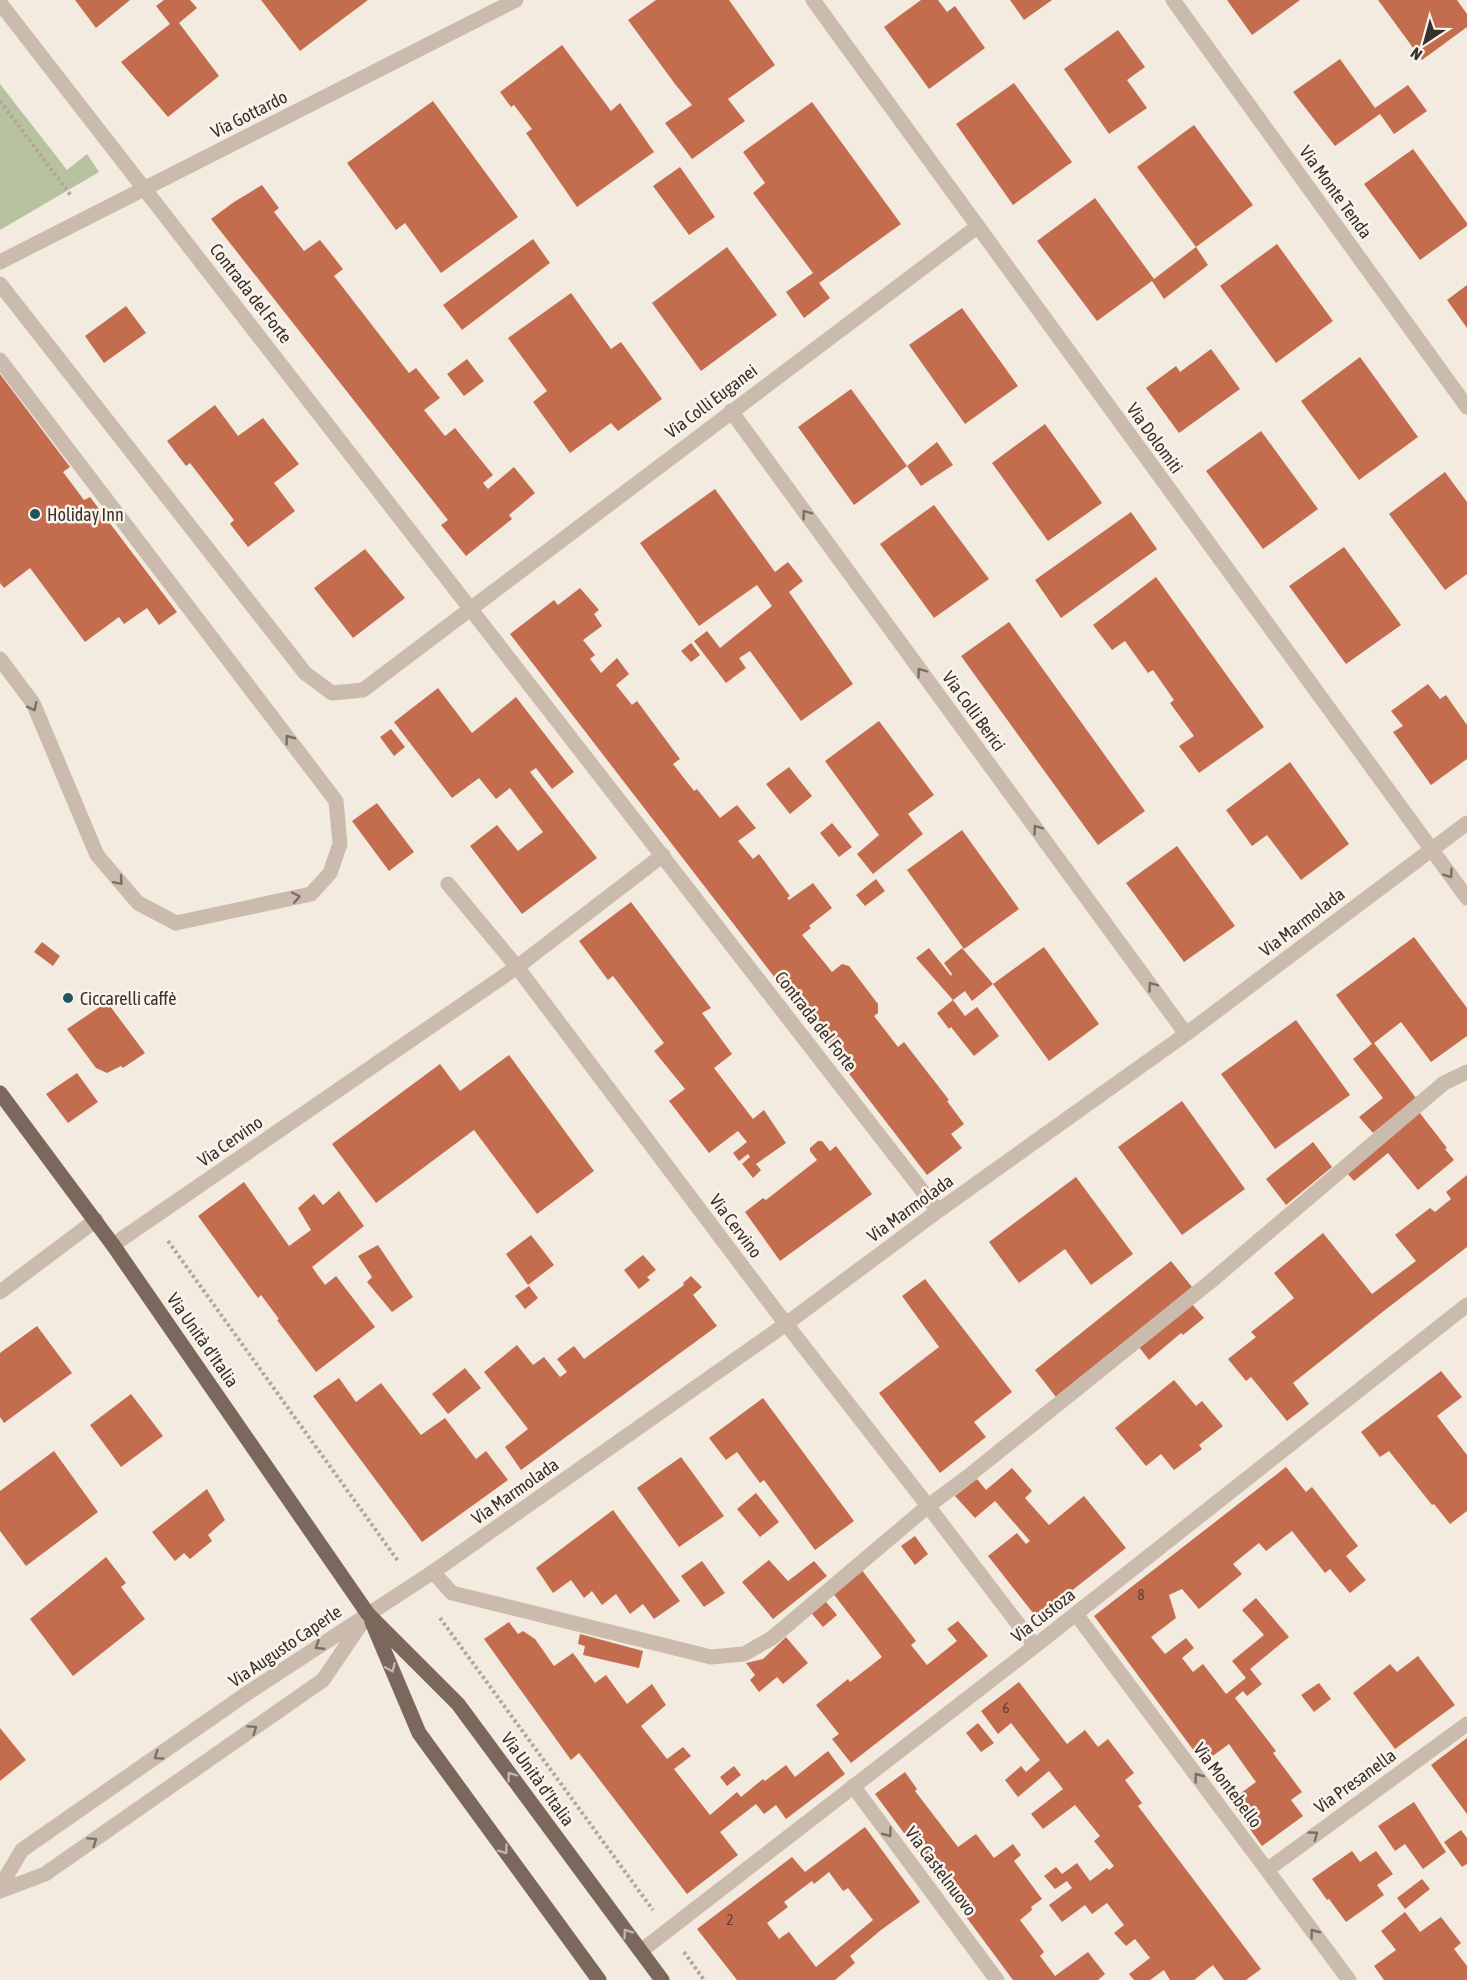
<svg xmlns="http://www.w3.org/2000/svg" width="1467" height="1980" font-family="'Asap Condensed',sans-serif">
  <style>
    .green { fill: #b6c2a0 }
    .building { fill: #c46c4e; fill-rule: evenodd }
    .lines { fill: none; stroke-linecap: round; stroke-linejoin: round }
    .path { stroke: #b7a596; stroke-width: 4; stroke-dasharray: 3 3; stroke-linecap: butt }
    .lane { stroke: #cbbbac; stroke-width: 15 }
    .street { stroke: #cbbbac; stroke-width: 15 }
    .primary { stroke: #7b675c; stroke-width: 15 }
    .oneway { stroke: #7b6f65 }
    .oneway2 { stroke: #c1b5ac }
    .poi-dot { fill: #20565b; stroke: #faf4ed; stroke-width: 2 }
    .labels { text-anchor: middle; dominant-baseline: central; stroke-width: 5; stroke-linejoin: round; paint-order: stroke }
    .number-label { font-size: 15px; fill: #5c3f34 }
    .street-label { font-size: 18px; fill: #3a302b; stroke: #faf4ed }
    .poi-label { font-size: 18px; fill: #3a302b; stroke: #faf4ed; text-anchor: start }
  </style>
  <rect width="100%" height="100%" fill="#f3ebe0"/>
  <path class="green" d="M0,84L67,170L87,154L99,172L0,230Z"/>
  <path class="building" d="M75,0H130L96,28Z
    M164,0H190L197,8L179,23L219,76L168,117L121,62L170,24L156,6Z
    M261,0H368L300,51Z
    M656,0H729L775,65L728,99L745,121L692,159L665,123L692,105L675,84L628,20Z
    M921,0H938L947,12L955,6L985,48L929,89L884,27Z
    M1010,0H1052L1024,20Z
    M1227,0H1300L1252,35Z
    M1378,0H1457L1467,14V27L1422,60Z
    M1118,30L1145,67L1127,80L1147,108L1109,134L1064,69Z
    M562,45L611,111L620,103L654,152L577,207L526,133L532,129L514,105L511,107L500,92Z
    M1340,59L1375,108L1408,85L1427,111L1394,134L1380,114L1335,146L1293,92Z
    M1014,83L1072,162L1013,205L956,124Z
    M433,101L518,217L441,273L405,223L396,230L347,163Z
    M812,102L901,224L819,283L830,298L804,318L786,292L813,273L753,193L765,183L743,152Z
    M1194,125L1253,205L1196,247L1137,167Z
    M1413,149L1467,223V226L1420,260L1364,184Z
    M680,167L715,217L689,235L653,186Z
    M262,185L279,208L274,212L304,251L320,240L343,269L334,276L409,373L416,368L440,398L424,410L445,436L455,428L493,475L483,483L488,489L514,467L535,493L509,515L512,519L466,556L441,525L448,520L211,219L234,202Z
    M1095,198L1154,279L1196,247L1208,265L1164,299L1152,281L1097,321L1037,241Z
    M533,239L550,263L462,330L443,305Z
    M1277,244L1333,321L1276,363L1220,286Z
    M727,247L777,315L701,371L652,303Z
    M1467,285V328L1447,300Z
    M571,293L611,349L621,342L662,399L618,431L611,423L570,453L533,402L547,391L508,338Z
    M126,306L146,333L104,363L85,336Z
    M962,308L1018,386L965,424L909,345Z
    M1211,349L1240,389L1179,433L1146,388L1176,366L1180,372Z
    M1360,357L1418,437L1359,480L1301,401Z
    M467,359L484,381L464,396L447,374Z
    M0,374L70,467L63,472L84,500L90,497L177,612L159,625L147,608L124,624L119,617L85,642L30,568L4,588L0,583Z
    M851,389L907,466L937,442L953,465L921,486L907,466L854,505L798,427Z
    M215,405L238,436L263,418L299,464L274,483L295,511L248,547L230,524L234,520L190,463L186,466L167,441Z
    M1045,424L1102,503L1048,541L992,463Z
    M1261,431L1318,509L1263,549L1206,471Z
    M1445,472L1467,502V574L1445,590L1389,514Z
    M715,489L775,572L788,562L803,581L789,592L853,684L801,721L750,651L739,658L746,668L726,683L694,641L707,631L720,648L772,606L757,585L699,626L640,543Z
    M934,505L989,579L934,618L880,544Z
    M1131,512L1157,549L1061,618L1035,580Z
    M1344,547L1401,625L1346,664L1289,586Z
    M365,549L405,598L353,638L314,588Z
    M1156,577L1264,727L1199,773L1179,746L1194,736L1170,703L1174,700L1153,670L1148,673L1125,641L1112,650L1093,625Z
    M580,588L599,610L594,614L602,626L583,640L595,655L590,659L601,673L617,658L629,674L616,685L632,705L637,701L680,759L673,764L694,791L697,789L720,818L737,805L756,828L738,841L753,859L759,854L790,896L787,898L789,900L813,883L832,908L809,926L811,928L802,935L832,972L842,964L849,966L878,1004V1013L874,1016L898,1047L904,1042L949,1100L947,1101L964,1124L951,1134L962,1148L927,1175L510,634L554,600L558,605Z
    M1009,622L1145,811L1098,845L961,656Z
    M691,643L700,655L691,662L681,651Z
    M1428,684L1440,699L1446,695L1467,725V759L1431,785L1393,732L1403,726L1391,711Z
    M438,688L472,733L516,697L574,772L552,789L536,768L530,772L597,858L522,914L470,846L497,825L518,851L543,832L510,788L496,799L479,778L452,798L394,722Z
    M879,721L934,795L908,814L923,834L873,874L857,854L879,835L825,761Z
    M391,729L405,747L394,756L380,737Z
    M1290,762L1349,844L1301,880L1267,835L1252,846L1226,810Z
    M789,767L812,796L790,814L766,784Z
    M377,803L414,852L389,871L352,821Z
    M832,823L852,847L839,857L820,833Z
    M962,830L1019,909L964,949L907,870Z
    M1177,846L1235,926L1184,962L1126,883Z
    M876,879L885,891L865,906L856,895Z
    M631,902L711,1008L702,1013L732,1054L714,1068L753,1119L764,1110L786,1143L756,1164L761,1170L753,1178L742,1164L750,1157L748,1154L739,1161L733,1153L747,1142L738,1131L709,1153L669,1101L685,1089L654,1051L664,1043L613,976L608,980L579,941Z
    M1414,937L1467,1008V1036L1431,1062L1401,1022L1374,1043L1416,1098L1373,1133L1359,1117L1383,1098L1353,1059L1372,1044L1336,995Z
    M42,942L60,956L53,966L34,952Z
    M1044,947L1099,1024L1049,1061L993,984Z
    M929,948L951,976L952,974L944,963L962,948L993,984L972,1001L965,991L953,1000L916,958Z
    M953,1000L965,1016L977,1007L999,1036L974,1056L951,1027L949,1029L937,1013Z
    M107,1002L145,1053L123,1068L121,1066L107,1073L96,1068L67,1029Z
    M1296,1020L1350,1095L1275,1149L1221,1074Z
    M509,1055L594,1171L537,1214L474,1130L376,1203L332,1144L440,1064L460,1091Z
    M77,1073L98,1102L68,1123L46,1094Z
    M1182,1101L1245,1189L1182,1235L1118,1147Z
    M1419,1112L1447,1148L1445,1149L1454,1160L1418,1190L1388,1153L1354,1181L1346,1172Z
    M818,1141H822L830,1151L836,1146L872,1194L780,1261L745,1212L763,1198L766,1200L817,1160L810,1151V1148Z
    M1313,1142L1332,1167L1286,1205L1266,1179Z
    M1467,1175V1247L1385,1310L1293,1383L1309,1404L1287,1421L1251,1377L1246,1381L1228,1359L1256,1337L1251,1332L1294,1298L1274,1273L1323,1233L1372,1294L1416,1261L1395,1235L1430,1208L1435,1212L1451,1199L1446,1192Z
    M1076,1177L1133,1254L1091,1285L1065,1249L1019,1283L989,1242Z
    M244,1182L289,1246L311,1230L298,1208L314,1194L323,1205L339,1191L364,1226L312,1267L325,1285L336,1276L375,1327L316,1372L277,1320L279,1319L261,1295L258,1298L198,1216Z
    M531,1235L554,1265L528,1285L506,1254Z
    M378,1245L413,1297L392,1312L367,1282L372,1277L358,1256Z
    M643,1255L656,1270L647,1277L650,1280L639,1289L624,1270Z
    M1171,1261L1192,1287L1056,1397L1035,1370Z
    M691,1276L702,1287L693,1295L717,1326L521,1470L505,1447L528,1429L484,1372L517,1345L533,1365L544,1357L560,1377L567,1372L557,1359L574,1346L584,1359L684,1285L683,1283Z
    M925,1279L1012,1392L974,1422L986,1437L940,1473L879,1393L939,1347L902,1296Z
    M529,1286L538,1298L525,1309L515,1296Z
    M1192,1304L1204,1318L1183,1335L1181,1333L1149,1360L1139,1347Z
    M37,1326L72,1373L4,1423L0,1417V1353Z
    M465,1368L481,1388L448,1414L432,1394Z
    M1441,1371L1462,1397L1437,1416L1467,1455V1511L1450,1524L1434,1504L1432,1505L1389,1451L1380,1457L1361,1432Z
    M339,1378L356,1402L381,1383L421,1435L445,1418L476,1459L486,1451L508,1480L422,1542L313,1396Z
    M1174,1380L1196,1406L1202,1401L1223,1426L1199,1445L1202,1449L1174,1470L1161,1454L1146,1466L1115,1428Z
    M131,1394L163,1436L121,1467L90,1425Z
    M763,1398L854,1521L815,1550L764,1480L760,1483L737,1452L726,1460L709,1438Z
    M54,1451L98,1512L26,1566L0,1531V1491Z
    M681,1457L724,1516L679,1547L637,1488Z
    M1286,1467L1306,1492L1312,1487L1358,1546L1346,1556L1366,1580L1350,1593L1330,1569L1325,1573L1292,1531L1266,1551L1259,1543L1233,1564L1242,1574L1199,1609L1182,1589L1169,1595L1176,1618L1151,1637L1165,1654L1186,1638L1194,1648L1182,1658L1193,1672L1203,1664L1226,1694L1246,1678L1232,1661L1264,1635L1242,1610L1256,1598L1289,1637L1250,1669L1262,1684L1247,1696L1243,1691L1235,1698L1276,1751L1273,1753L1302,1792L1291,1800L1303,1816L1262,1846L1230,1801L1256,1782L1248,1771L1229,1744L1203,1763L1094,1616Z
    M1012,1468L1032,1491L1025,1498L1049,1525L1084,1496L1126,1548L1037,1618L988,1556L1017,1533L1026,1544L1030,1541L995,1501L975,1518L955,1496L977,1479L986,1490Z
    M207,1489L225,1520L208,1535L212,1541L190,1559L184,1553L175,1561L152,1532Z
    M756,1493L779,1522L760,1537L737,1509Z
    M613,1510L680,1601L654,1619L643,1604L630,1614L616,1594L602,1605L592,1591L584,1598L571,1580L553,1593L536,1568Z
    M915,1536L928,1554L915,1565L901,1546Z
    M106,1557L126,1583L121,1587L145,1619L73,1676L30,1619Z
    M769,1560L788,1581L814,1561L827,1576L773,1619L742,1582Z
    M702,1561L725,1593L704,1607L681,1576Z
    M861,1569L916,1641L911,1645L927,1665L957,1641L947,1629L958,1621L988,1656L851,1763L832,1739L839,1734L816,1705L848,1679L850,1682L882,1657L832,1592Z
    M822,1597L837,1615L823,1627L808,1609Z
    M509,1622L518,1634L523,1631L535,1639L554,1666L573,1653L595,1683L606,1675L627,1704L652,1684L666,1705L641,1726L667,1759L683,1747L691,1756L674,1769L710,1815L737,1792L741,1797L763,1779L765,1781L786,1765L795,1777L828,1751L845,1774L786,1819L776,1805L764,1814L756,1804L720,1832L738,1855L687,1894L579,1753L571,1760L484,1639Z
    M580,1634L643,1651L639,1668L583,1655L585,1646L578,1644Z
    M786,1637L808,1663L783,1684L777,1677L759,1692L750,1680L755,1675L746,1663L763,1659Z
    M1418,1656L1455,1705L1395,1749L1353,1693L1390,1664L1397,1672Z
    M1019,1682L1067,1744L1085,1730L1098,1747L1108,1739L1134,1773L1125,1780L1142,1803L1138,1806L1261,1969L1246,1980H1224L1213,1965L1194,1980H1170L1164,1970L1150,1980H1134L1129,1974L1150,1958L1135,1939L1126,1946L1114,1933L1124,1925L1107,1903L1092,1914L1085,1905L1062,1922L1049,1905L1072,1888L1067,1881L1055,1889L1044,1876L1056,1867L1062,1874L1077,1863L1090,1881L1107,1868L1109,1870L1114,1866L1094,1841L1100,1836L1075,1805L1043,1829L1031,1814L1063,1789L1049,1771L1018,1797L1005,1780L1021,1766L1026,1772L1040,1760L1011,1723L998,1734L981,1711Z
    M1319,1683L1331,1699L1314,1712L1301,1695Z
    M978,1723L994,1743L981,1752L966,1733Z
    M0,1728L26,1760L0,1781Z
    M1467,1738V1814L1431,1765Z
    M734,1766L741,1775L727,1786L720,1777Z
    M905,1772L917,1789L915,1791L958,1847L976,1834L994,1858L1013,1844L1021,1855L1014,1861L1042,1899L1031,1907L1032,1910L1020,1920L1044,1952L1040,1956L1055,1976L1088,1952L1105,1974L1098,1980H1013L875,1794Z
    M1414,1802L1446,1852L1423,1869L1405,1844L1395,1851L1378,1826Z
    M865,1827L920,1902L881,1930L850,1956L855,1963L835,1980H737L697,1929L792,1857L805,1872ZM829,1872L843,1891L848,1888L873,1920L816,1967L789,1932L779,1939L767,1923L788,1907L784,1902L812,1881L814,1884Z
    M1461,1830L1467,1838V1864L1462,1867L1444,1842Z
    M1352,1851L1360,1862L1376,1851L1393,1874L1377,1885L1384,1895L1346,1922L1329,1899L1327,1900L1312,1879Z
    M1422,1879L1430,1889L1405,1909L1397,1898Z
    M1405,1912L1420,1932L1441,1917L1461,1943L1454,1949L1467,1966V1980H1384L1374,1966L1396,1950L1381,1931Z"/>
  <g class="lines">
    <path class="path" d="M0,101L72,197
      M168,1241L398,1561
      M440,1618L653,1910
      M684,1952L704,1980"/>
    <path class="lane" d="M0,360L336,801L340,844L330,873L311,894L176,923L138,903L97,855L33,703L0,659
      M928,1506L1035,1646
      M433,1572L452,1593L711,1657L744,1654L772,1638L928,1506L966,1478L1210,1282L1444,1083L1467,1072"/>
    <path class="street" d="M813,0L1467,898
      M1173,0L1467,407
      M0,3L938,1211
      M0,262L516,0
      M0,284L305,673L332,693L363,690L977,227
      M731,411L1186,1034
      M448,884L517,967L776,1311L928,1506
      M113,1245L517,967L663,855
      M0,1292L96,1220
      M1076,1614L1349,1980
      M853,1786L997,1980
      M1267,1870L1467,1724
      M0,1887L22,1850L249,1692L433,1572L786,1324L938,1211L1186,1034L1467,823
      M0,1891L45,1874L323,1680L363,1621
      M641,1951L1035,1646L1467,1305"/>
    <path class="primary" d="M0,1093L113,1245L368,1614L458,1704L662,1980
      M372,1622L419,1733L599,1980"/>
  </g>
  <defs><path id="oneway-chevron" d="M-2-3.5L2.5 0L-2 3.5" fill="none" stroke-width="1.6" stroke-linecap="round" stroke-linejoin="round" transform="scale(1.5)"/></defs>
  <g class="oneway">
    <use href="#oneway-chevron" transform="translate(806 514) rotate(-126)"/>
    <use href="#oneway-chevron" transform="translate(921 672) rotate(-126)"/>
    <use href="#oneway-chevron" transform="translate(33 707) rotate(63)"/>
    <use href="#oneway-chevron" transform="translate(289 739) rotate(-127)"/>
    <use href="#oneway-chevron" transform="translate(1037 829) rotate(-126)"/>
    <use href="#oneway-chevron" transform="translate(1449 874) rotate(54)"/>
    <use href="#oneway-chevron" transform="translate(119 881) rotate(49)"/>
    <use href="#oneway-chevron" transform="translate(296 897) rotate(-12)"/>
    <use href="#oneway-chevron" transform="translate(1152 986) rotate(-126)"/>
    <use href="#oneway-chevron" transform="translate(319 1646) rotate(147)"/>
    <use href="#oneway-chevron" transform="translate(253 1729) rotate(-35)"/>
    <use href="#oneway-chevron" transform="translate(158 1756) rotate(145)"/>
    <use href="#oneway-chevron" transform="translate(1198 1777) rotate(-127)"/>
    <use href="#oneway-chevron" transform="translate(888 1833) rotate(53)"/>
    <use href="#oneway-chevron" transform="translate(1314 1835) rotate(-36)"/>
    <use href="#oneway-chevron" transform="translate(93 1841) rotate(-35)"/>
    <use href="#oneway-chevron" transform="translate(1314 1933) rotate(-127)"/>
  </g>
  <g class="oneway2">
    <use href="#oneway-chevron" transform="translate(391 1668) rotate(67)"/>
    <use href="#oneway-chevron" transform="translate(511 1776) rotate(-126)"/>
    <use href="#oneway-chevron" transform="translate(504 1850) rotate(54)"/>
    <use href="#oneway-chevron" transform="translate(627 1933) rotate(-126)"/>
  </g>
  <g class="poi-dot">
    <circle cx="35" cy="514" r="6"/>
    <circle cx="68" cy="998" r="6"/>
  </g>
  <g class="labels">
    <g class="number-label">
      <text x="1141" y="1594">8</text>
      <text x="1006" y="1707">6</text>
      <text x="730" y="1919">2</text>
    </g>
    <g class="street-label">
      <text transform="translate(249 114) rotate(-27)">Via Gottardo</text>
      <text transform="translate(1336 192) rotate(54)">Via Monte Tenda</text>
      <text transform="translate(251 293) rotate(52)">Contrada del Forte</text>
      <text transform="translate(711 401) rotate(-37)">Via Colli Euganei</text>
      <text transform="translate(1155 438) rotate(54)">Via Dolomiti</text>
      <text transform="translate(974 711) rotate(54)">Via Colli Berici</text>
      <text transform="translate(1302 922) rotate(-37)">Via Marmolada</text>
      <text transform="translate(816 1021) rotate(52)">Contrada del Forte</text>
      <text transform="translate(230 1141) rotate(-35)">Via Cervino</text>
      <text transform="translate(910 1208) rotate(-36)">Via Marmolada</text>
      <text transform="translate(736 1226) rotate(53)">Via Cervino</text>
      <text transform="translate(203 1340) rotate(55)">Via Unità d'Italia</text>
      <text transform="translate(515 1491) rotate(-35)">Via Marmolada</text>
      <text transform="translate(1043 1615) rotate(-38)">Via Custoza</text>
      <text transform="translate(285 1646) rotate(-34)">Via Augusto Caperle</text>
      <text transform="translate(538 1779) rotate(54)">Via Unità d'Italia</text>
      <text transform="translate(1355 1781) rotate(-36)">Via Presanella</text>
      <text transform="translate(1228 1785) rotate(53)">Via Montebello</text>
      <text transform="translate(941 1871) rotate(53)">Via Castelnuovo</text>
    </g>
    <g class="poi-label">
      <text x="47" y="514">Holiday Inn</text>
      <text x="80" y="998">Ciccarelli caffè</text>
    </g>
  </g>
  <g transform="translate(1425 42) rotate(216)" stroke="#faf4ed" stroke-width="4.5" paint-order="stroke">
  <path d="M0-4.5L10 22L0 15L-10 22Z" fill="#3a302b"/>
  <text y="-9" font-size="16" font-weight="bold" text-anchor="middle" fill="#3a302b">N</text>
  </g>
</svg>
